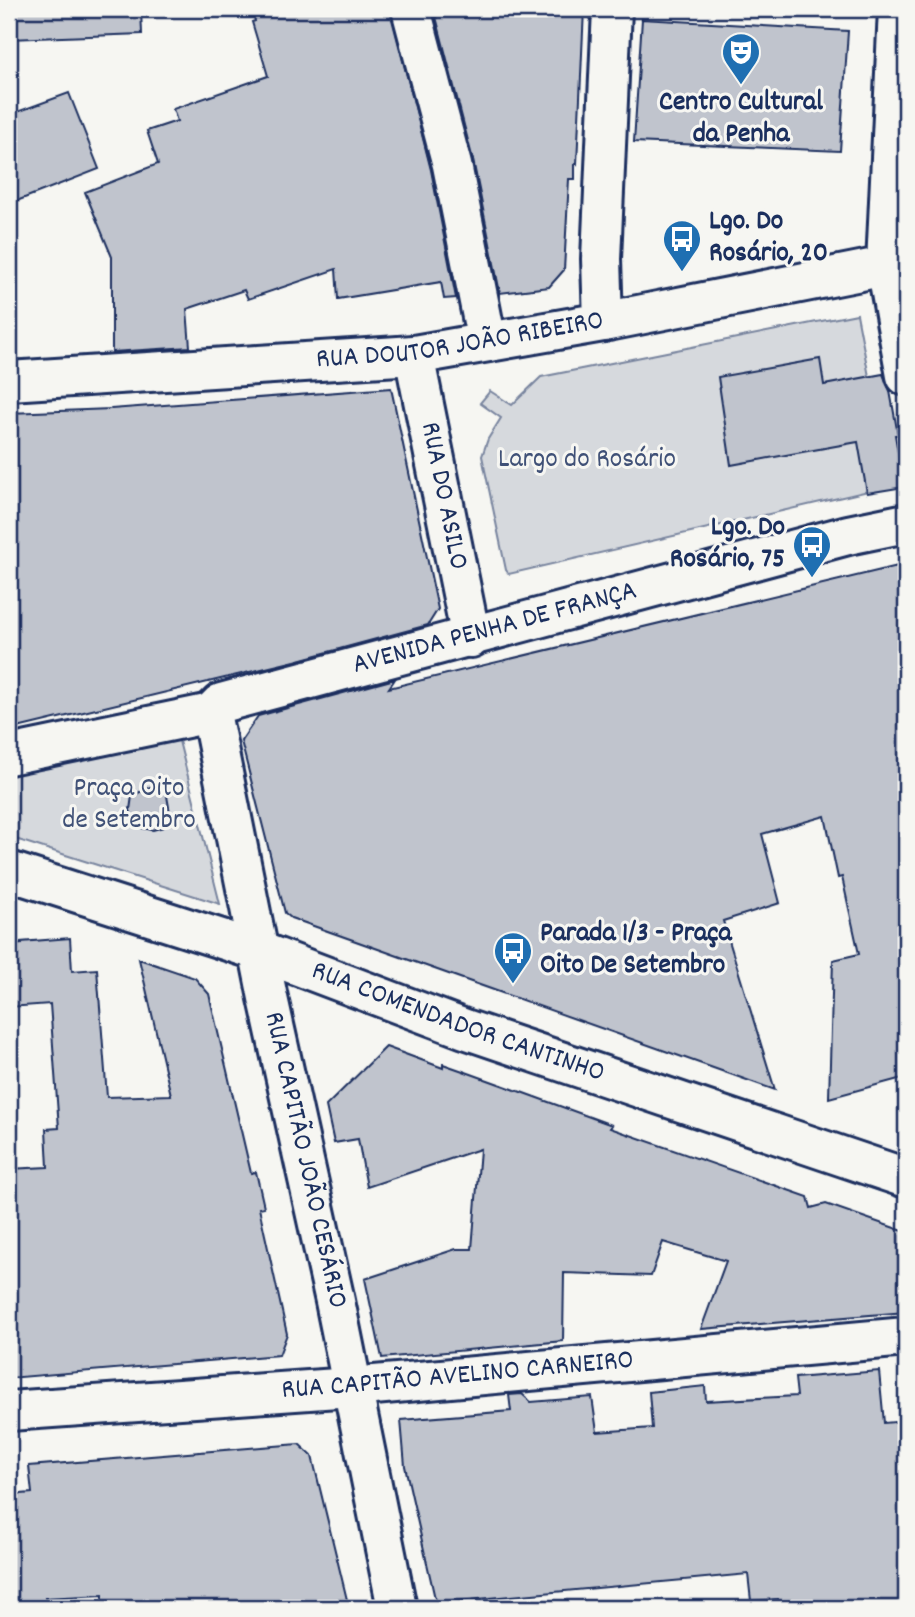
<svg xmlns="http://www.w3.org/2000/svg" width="915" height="1617" font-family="Dekko,sans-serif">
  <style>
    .green { fill: #d6d9dd; stroke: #78849e; stroke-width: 2 }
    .building { fill: #c0c4cd; stroke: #1b2f5e; stroke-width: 2 }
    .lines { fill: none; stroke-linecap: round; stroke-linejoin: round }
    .street-casing { stroke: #1b2f5e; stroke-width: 44 }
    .secondary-casing { stroke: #1b2f5e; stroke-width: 44 }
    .street { stroke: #f6f6f2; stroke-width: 38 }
    .secondary { stroke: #f6f6f2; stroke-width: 38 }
    .labels { text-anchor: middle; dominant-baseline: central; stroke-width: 6; stroke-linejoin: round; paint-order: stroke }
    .poi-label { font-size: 28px; font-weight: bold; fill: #1b2f5e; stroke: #f6f6f2; text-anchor: start }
    .street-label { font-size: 28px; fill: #1b2f5e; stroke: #f6f6f2 }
    .park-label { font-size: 28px; fill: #405177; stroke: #f6f6f2 }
  </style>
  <rect width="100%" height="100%" fill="#f6f6f2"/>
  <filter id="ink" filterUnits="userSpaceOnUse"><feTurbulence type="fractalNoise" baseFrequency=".0143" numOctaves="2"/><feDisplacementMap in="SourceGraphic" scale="14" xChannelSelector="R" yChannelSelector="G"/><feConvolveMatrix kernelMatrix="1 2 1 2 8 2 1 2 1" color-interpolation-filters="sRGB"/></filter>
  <g filter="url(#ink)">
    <path class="green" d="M857,314L890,486L509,574L506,570L482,456L488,439L501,418L480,403L490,391L512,405L541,377Z
      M176,729L220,904L9,837V766Z"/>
    <path class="building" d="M9,9H141L142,34L9,39Z
      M252,9H390L431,170L456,298L444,299L441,282L338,299L336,269L248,299L244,290L187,309L190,347L112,352V257L85,192L158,164L147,131L177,121L173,109L268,76L252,22L255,21Z
      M434,9H584L577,164L575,163V179H569L564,270L549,287L500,293L473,160Z
      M642,19L848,31L840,151L634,142Z
      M69,93L99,169L9,204V115Z
      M820,359L824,385L883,374L890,391L898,435H895L904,487L867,493L858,442L731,465L718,377Z
      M391,388L438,609L428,625L295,661L9,730V413L111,409Z
      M906,564V1077L829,1098L833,960L859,954L842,877L838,878L825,816L762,834L780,903L723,921L775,1090L291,918L285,913L241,741L258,716L395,679L389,688Z
      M160,782L162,786L165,785L171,818L163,827L153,830L142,828L134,821L130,810L132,796Z
      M70,938L72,971L97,969L107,1097L171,1095L139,959L195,978L209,994L251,1173L256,1172L264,1207L259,1208L287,1334L279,1355L9,1378V1169L48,1167L46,1129L59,1128L50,1004L9,1007V945L22,944L21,942Z
      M386,1047L443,1068V1064L463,1071L612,1125L610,1128L808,1197L811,1208L826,1204L906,1232V1312L701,1329L726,1261L663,1242L651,1276L564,1273L563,1341L382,1358L365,1279L456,1249H472L480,1149L367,1187L358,1139L334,1143L326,1106Z
      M879,1371L884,1423L906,1421V1590H900L901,1608H779L778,1599L751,1601L748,1574L436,1603L405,1466L401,1420L511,1411L509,1395L522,1394L531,1402L592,1397L597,1432L652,1428L649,1392L705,1386L706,1401L797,1396L795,1378Z
      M299,1444L312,1456L349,1608H103V1595L45,1598L46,1608H9V1495L32,1493L29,1466Z"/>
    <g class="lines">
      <defs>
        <g id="street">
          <path d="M411,9L452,165L487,342"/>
          <path d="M898,9L886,265L906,376"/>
          <path d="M603,322L601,259L612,9"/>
          <path id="s1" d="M414,355L471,638"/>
          <path id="s2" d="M211,713L268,998L335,1301L397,1608"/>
          <path id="s3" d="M211,713L221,703L848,535L906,523"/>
          <path d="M9,755L211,713"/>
          <path id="s4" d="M9,1411L352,1387L906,1337"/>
        </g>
        <g id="secondary">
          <path id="s5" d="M9,381L414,355L603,322L906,262"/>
          <path id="s6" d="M9,871L259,951L465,1029L906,1178"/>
        </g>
      </defs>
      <use href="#street" class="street-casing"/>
      <use href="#secondary" class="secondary-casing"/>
      <use href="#street" class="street"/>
      <use href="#secondary" class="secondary"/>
    </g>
  </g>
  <defs>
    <symbol id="theatre-pin" viewBox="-11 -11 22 30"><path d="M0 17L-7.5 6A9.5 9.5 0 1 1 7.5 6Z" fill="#1f6fb2" stroke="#f6f6f2"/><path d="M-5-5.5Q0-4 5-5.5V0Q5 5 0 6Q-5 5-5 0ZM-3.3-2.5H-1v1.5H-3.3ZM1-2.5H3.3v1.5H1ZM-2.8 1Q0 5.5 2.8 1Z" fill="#fff"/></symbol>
    <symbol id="bus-pin" viewBox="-11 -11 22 30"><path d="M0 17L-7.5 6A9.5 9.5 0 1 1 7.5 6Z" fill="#1f6fb2" stroke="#f6f6f2"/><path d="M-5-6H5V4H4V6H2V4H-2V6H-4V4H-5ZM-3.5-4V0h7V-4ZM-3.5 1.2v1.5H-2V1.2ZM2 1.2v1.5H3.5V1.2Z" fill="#fff"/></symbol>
  </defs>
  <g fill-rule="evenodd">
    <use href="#theatre-pin" x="719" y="30" width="44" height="60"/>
    <use href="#bus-pin" x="660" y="217" width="44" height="60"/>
    <use href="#bus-pin" x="790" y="523" width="44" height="60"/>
    <use href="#bus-pin" x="491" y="929" width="44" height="60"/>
  </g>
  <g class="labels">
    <g class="poi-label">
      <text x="741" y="104" text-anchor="middle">Centro Cultural<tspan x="741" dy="32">da Penha</tspan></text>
      <text x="709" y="223">Lgo. Do<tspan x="709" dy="32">Rosário, 20</tspan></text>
      <text x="785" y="529" text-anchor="end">Lgo. Do<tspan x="785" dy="32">Rosário, 75</tspan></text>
      <text x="540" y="935">Parada 1/3 - Praça<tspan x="540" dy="32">Oito De Setembro</tspan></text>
    </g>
    <g class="street-label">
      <text stroke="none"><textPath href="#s5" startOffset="453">RUA DOUTOR JOÃO RIBEIRO</textPath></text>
      <text stroke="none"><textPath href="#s1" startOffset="144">RUA DO ASILO</textPath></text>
      <text stroke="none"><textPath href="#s3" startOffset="298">AVENIDA PENHA DE FRANÇA</textPath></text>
      <text stroke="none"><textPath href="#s6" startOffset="474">RUA COMENDADOR CANTINHO</textPath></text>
      <text stroke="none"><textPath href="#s2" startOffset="457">RUA CAPITÃO JOÃO CESÁRIO</textPath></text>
      <text stroke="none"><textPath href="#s4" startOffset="450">RUA CAPITÃO AVELINO CARNEIRO</textPath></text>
    </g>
    <g class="park-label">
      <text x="587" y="461">Largo do Rosário</text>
      <text x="129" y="790">Praça Oito<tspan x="129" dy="32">de Setembro</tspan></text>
    </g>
  </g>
  <rect width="915" height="1617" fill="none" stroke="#f6f6f2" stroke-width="35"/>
  <rect x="18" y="18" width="880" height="1582" fill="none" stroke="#1b2f5e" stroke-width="2.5" filter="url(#ink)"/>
</svg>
